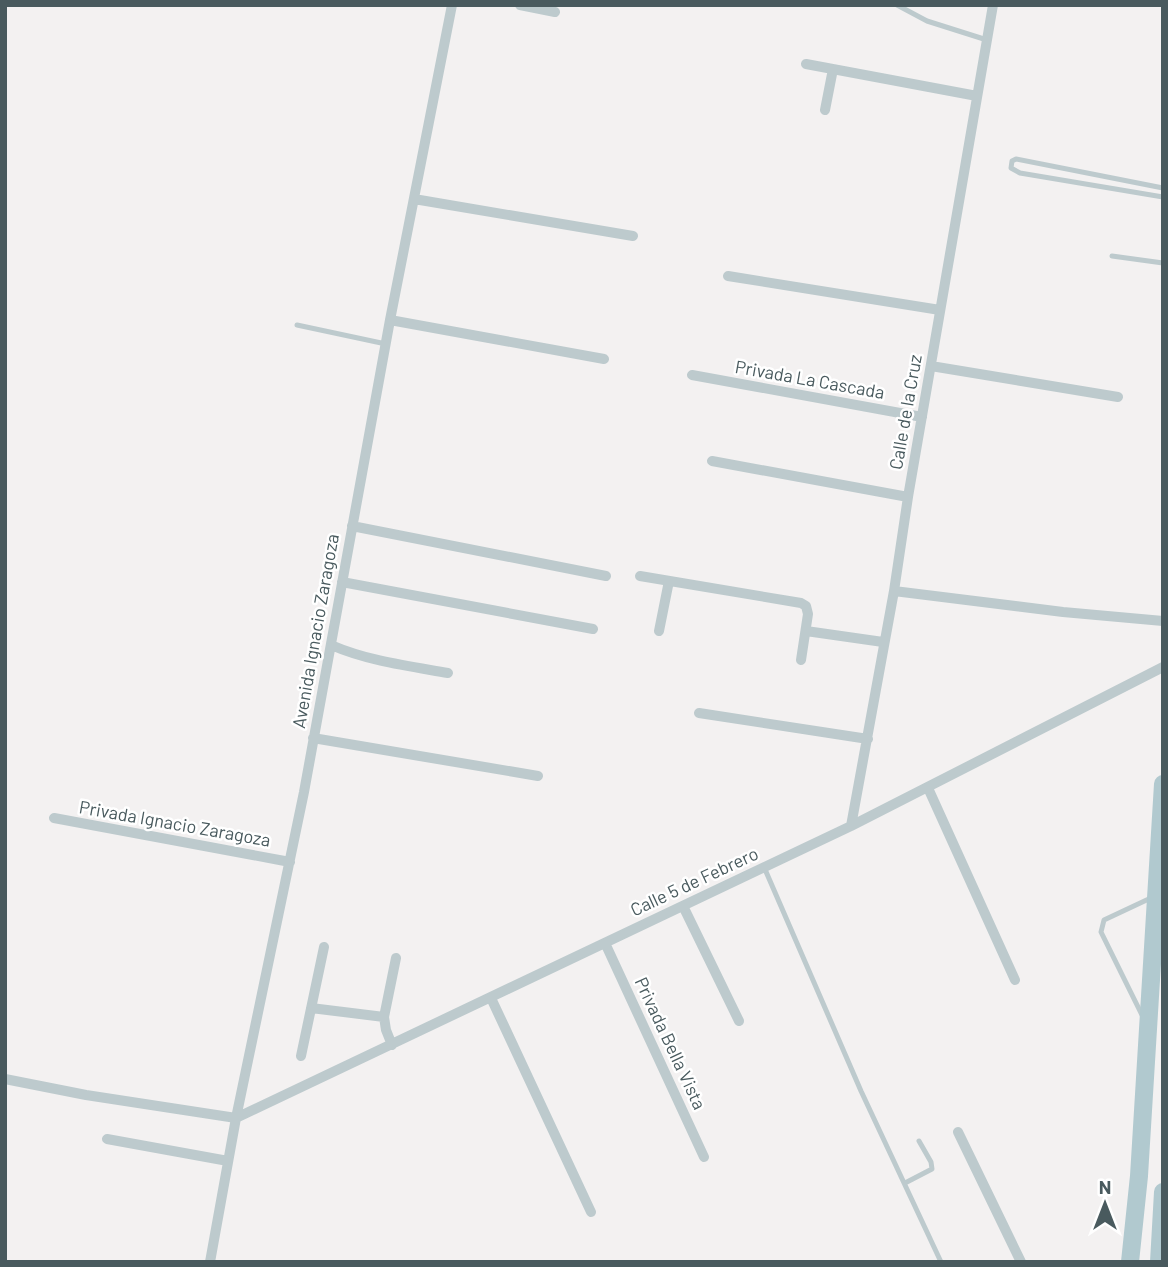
<svg xmlns="http://www.w3.org/2000/svg" width="1168" height="1267" font-family="Barlow,sans-serif">
  <style>
    .lines { fill: none; stroke-linecap: round; stroke-linejoin: round }
    .lane { stroke: #bdcacd; stroke-width: 5 }
    .street { stroke: #bdcacd; stroke-width: 10 }
    .primary { stroke: #b1c9cf; stroke-width: 18 }
    .labels { text-anchor: middle; dominant-baseline: central; stroke-width: 5; stroke-linejoin: round; paint-order: stroke }
    .street-label { font-size: 18px; fill: #495a5e; stroke: #fff }
  </style>
  <rect width="100%" height="100%" fill="#f3f1f1"/>
  <g class="lines">
    <path class="lane" d="M897,5L927,21L987,40
      M1163,188L1016,159L1012,161L1011,168L1020,173L1163,197
      M1112,256L1163,263
      M297,325L386,344
      M764,867L861,1091L941,1262
      M1143,1017L1101,932L1104,920L1153,897
      M905,1183L932,1169L931,1162L919,1141"/>
    <path class="street" d="M520,5L555,12
      M806,64L977,96
      M825,110L833,69
      M414,199L633,236
      M728,276L940,310
      M390,320L604,359
      M931,366L1118,397
      M692,375L922,417
      M712,461L908,497
      M352,526L606,576
      M640,576L801,603L806,606L808,614L801,660
      M342,582L593,629
      M894,591L1063,612L1163,621
      M659,631L669,581
      M806,631L883,642
      M331,645C368,661 408,666 448,673
      M699,713L868,739
      M313,738L538,776
      M928,788L1015,980
      M54,818L290,862
      M851,826L894,591L908,497L993,5
      M683,906L739,1021
      M605,943L704,1157
      M491,998L591,1212
      M311,1008L384,1017
      M392,1045L386,1030L384,1017L396,958
      M301,1056L324,947
      M5,1079L86,1095L236,1118
      M236,1118L851,826L1163,667
      M958,1132L1021,1262
      M107,1139L228,1161
      M210,1262L236,1118L304,792L390,320L452,5"/>
    <path class="primary" d="M1130,1262L1139,1176L1163,784
      M1159,1262L1163,1192"/>
  </g>
  <g class="labels">
    <g class="street-label">
      <text transform="translate(810 379) rotate(10)">Privada La Cascada</text>
      <text transform="translate(905 412) rotate(-80)">Calle de la Cruz</text>
      <text transform="translate(315 631) rotate(-80)">Avenida Ignacio Zaragoza</text>
      <text transform="translate(175 823) rotate(10)">Privada Ignacio Zaragoza</text>
      <text transform="translate(694 881) rotate(-25)">Calle 5 de Febrero</text>
      <text transform="translate(671 1043) rotate(65)">Privada Bella Vista</text>
    </g>
  </g>
  <rect width="1168" height="1267" fill="none" stroke="#495a5e" stroke-width="14"/>
  <g transform="translate(1105 1204)" stroke="#ffffff" stroke-width="5" paint-order="stroke">
  <path d="M0-5L12 26L0 18L-12 26Z" fill="#495a5e"/>
  <text y="-10" font-size="19" font-weight="bold" text-anchor="middle" fill="#495a5e">N</text>
  </g>
</svg>
